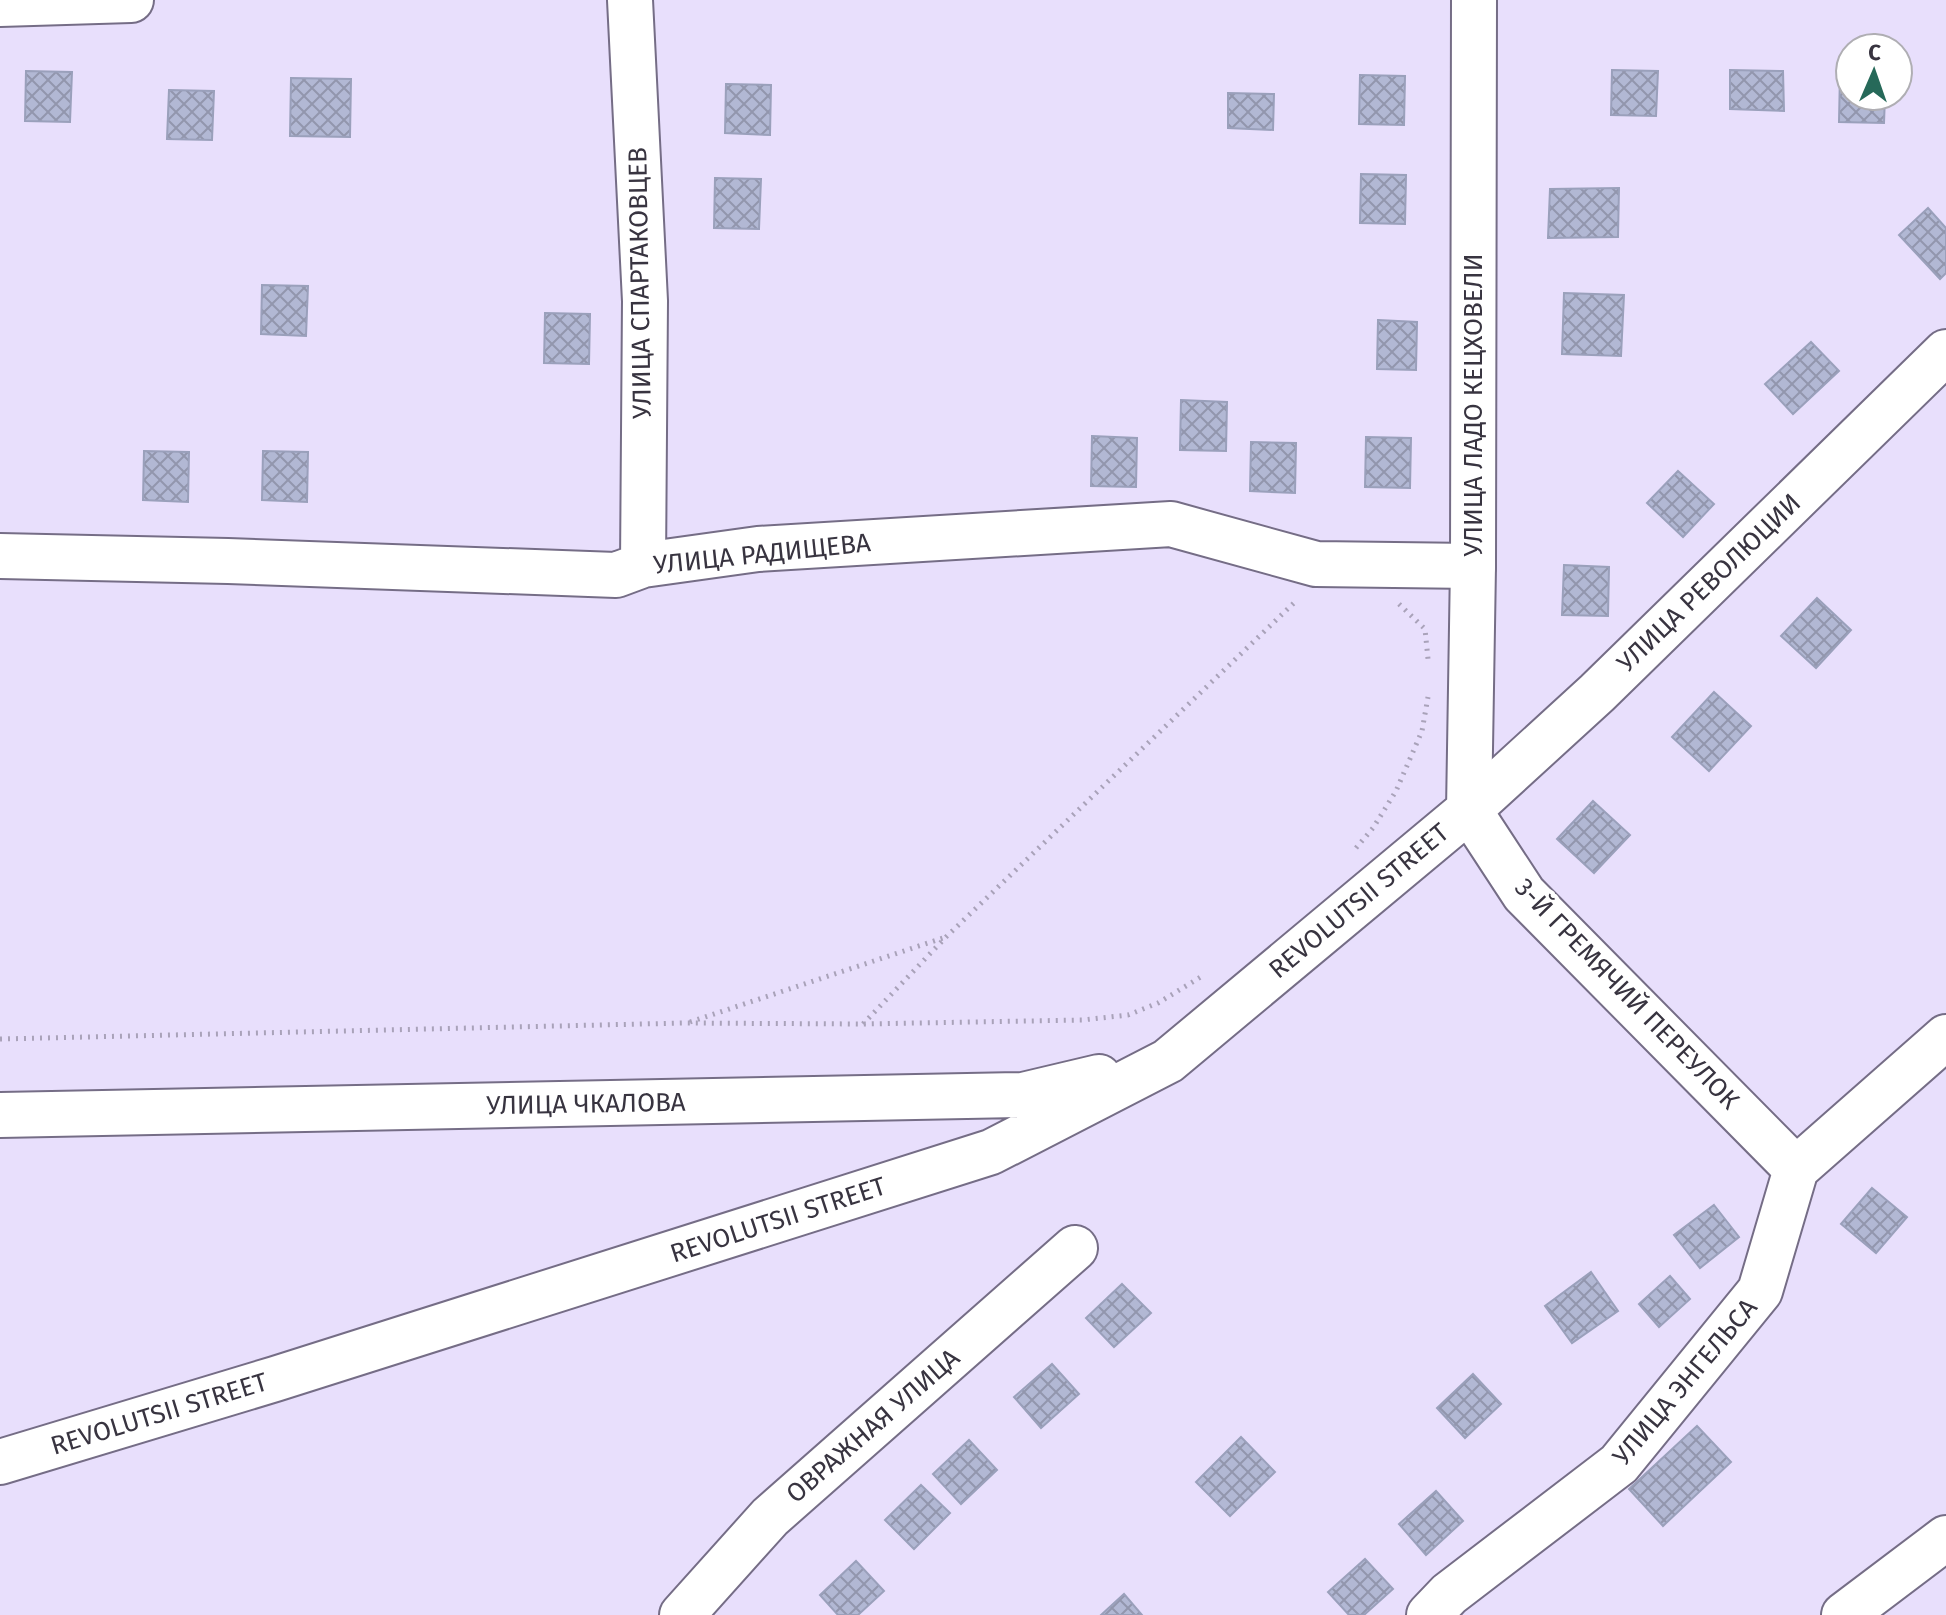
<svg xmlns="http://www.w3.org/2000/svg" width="1946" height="1615" font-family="'Fira Sans',sans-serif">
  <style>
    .building { fill: url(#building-cross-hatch); stroke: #9aa0bb; stroke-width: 2 }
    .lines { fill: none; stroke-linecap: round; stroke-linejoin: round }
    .minor-casing { stroke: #756d86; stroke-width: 48 }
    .major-casing { stroke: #756d86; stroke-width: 48 }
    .path { stroke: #a9a2b9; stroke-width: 5; stroke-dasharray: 2 6; stroke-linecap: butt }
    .minor { stroke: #fff; stroke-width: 44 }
    .major { stroke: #fff; stroke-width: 44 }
    .labels { text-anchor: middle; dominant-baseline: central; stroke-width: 8; stroke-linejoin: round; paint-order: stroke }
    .street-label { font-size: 26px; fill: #383440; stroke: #fff }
  </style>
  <defs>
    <pattern id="building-cross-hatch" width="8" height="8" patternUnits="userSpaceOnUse" patternTransform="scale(2)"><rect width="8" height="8" fill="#b2b8d4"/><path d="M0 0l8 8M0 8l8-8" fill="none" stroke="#9296ad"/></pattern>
  </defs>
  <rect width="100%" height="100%" fill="#e8dffc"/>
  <path class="building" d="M1612,70L1658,71L1656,116L1611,115Z
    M1730,70L1783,71L1784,111L1730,109Z
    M26,71L72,72L70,122L25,121Z
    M1840,73H1850V96H1885L1884,123L1839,122Z
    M1360,75L1405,76L1404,125L1359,124Z
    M291,78L351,79L350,137L290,136Z
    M726,84L771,85L770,135L725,133Z
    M169,90L214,91L212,140L167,139Z
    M1228,93L1274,94L1273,130L1228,128Z
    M1361,174L1406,175L1405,224L1360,223Z
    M715,178L761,179L759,229L714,228Z
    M1619,188L1618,237L1548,238L1550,189Z
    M1928,208L1946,228V273L1940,279L1899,235Z
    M262,285L308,286L306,336L261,334Z
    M1564,293L1624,295L1621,356L1562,354Z
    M545,313L590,314L589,364L544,363Z
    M1378,320L1417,322L1416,370L1377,369Z
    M1811,342L1839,371L1793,414L1765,384Z
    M1181,400L1227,402L1226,451L1180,450Z
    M1092,436L1137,438L1136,487L1091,486Z
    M1366,437L1411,438L1410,488L1365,487Z
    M1251,442L1296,443L1295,493L1250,491Z
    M144,451L189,452L188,502L143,500Z
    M263,451L308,452L307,502L262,500Z
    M1678,471L1714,504L1683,537L1647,503Z
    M1564,565L1609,567L1608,616L1562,615Z
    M1817,598L1851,630L1816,668L1781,636Z
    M1714,692L1751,726L1709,771L1672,737Z
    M1593,801L1630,835L1594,873L1557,839Z
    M1872,1188L1907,1217L1876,1253L1841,1224Z
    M1714,1205L1739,1237L1700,1268L1674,1235Z
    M1591,1272L1618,1311L1572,1343L1545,1306Z
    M1670,1276L1690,1299L1659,1327L1639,1304Z
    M1122,1284L1151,1313L1114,1347L1086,1318Z
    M1052,1364L1079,1394L1041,1428L1014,1397Z
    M1473,1374L1501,1404L1465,1438L1437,1408Z
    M1697,1426L1731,1462L1663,1526L1629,1489Z
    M1241,1437L1275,1472L1230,1516L1196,1482Z
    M969,1440L997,1470L961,1504L933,1474Z
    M921,1485L950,1513L914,1549L885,1520Z
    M1436,1491L1463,1521L1426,1555L1399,1524Z
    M1365,1559L1393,1589L1364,1615H1349L1328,1592Z
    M856,1561L884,1591L858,1615H838L820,1595Z
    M1124,1594L1142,1615H1101Z"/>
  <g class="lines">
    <defs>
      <path id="minor" d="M630,0L645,301L643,565
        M0,4L131,0
        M0,556L228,561L616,575L643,565L758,549L1171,524L1316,564L1473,566
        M1796,1169L1524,894L1469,810L1597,693L1946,352
        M682,1615L770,1517L1075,1248
        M1429,1615L1449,1594L1619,1464L1760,1291L1796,1169L1946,1037
        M1844,1615L1946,1538"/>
      <path id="major" d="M0,1115L1023,1095L1099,1077
        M0,1462L275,1379L991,1152L1168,1061L1469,810L1473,566L1474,0"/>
    </defs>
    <use href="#minor" class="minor-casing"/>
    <use href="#major" class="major-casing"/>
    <path class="path" d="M1399,604L1425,629L1428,659
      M1356,848L1373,828L1396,791L1422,731L1428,697
      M690,1022L943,938
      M863,1024L946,937L1297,600
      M0,1039L685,1023L863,1024L1082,1020L1128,1015L1158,1003L1204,975"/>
    <use href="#minor" class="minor"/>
    <use href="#major" class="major"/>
  </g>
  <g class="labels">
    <g class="street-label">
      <text transform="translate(640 283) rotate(-91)">УЛИЦА СПАРТАКОВЦЕВ</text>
      <text transform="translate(1473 405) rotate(-90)">УЛИЦА ЛАДО КЕЦХОВЕЛИ</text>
      <text transform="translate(762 554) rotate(-6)">УЛИЦА РАДИЩЕВА</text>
      <text transform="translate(1709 583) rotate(-44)">УЛИЦА РЕВОЛЮЦИИ</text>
      <text transform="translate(1359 901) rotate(-40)">REVOLUTSII STREET</text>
      <text transform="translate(1627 994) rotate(46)">3-Й ГРЕМЯЧИЙ ПЕРЕУЛОК</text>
      <text transform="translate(586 1104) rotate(-1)">УЛИЦА ЧКАЛОВА</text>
      <text transform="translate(778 1220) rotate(-18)">REVOLUTSII STREET</text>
      <text transform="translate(1685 1382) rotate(-50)">УЛИЦА ЭНГЕЛЬСА</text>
      <text transform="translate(159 1414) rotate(-17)">REVOLUTSII STREET</text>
      <text transform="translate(873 1426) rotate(-41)">ОВРАЖНАЯ УЛИЦА</text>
    </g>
  </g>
  <g transform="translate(1874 72) rotate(2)"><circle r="38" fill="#ffffff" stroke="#afaeb3" stroke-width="2"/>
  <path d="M0-6L14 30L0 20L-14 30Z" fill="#266959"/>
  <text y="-12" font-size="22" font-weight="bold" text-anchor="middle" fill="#383440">С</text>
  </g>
</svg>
